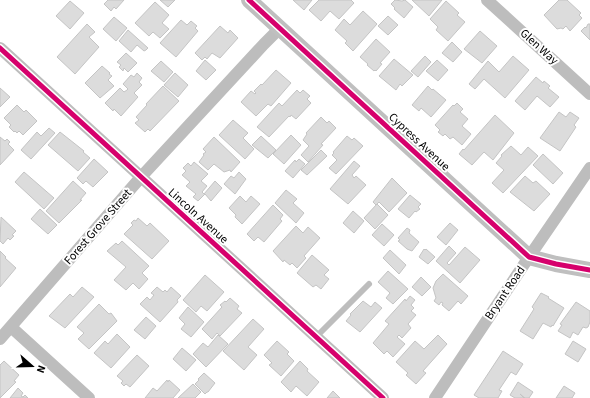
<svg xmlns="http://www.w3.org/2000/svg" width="590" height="398" font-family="'Source Sans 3',sans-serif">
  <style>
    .building { fill: #dcdcdc; stroke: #c4c4c4 }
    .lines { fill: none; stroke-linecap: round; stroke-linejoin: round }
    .lane { stroke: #bdbdbd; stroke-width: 6 }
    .street { stroke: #bdbdbd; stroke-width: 12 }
    .secondary { stroke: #bfbfbf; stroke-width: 16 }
    .cycleway-casing { stroke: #fff; stroke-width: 8 }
    .cycleway { stroke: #d6006c; stroke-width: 5 }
    .labels { text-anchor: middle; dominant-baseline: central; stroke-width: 4; stroke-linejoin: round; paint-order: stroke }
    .street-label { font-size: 12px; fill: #000; stroke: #fff }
  </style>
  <rect width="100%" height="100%" fill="#fff"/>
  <path class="building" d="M108,0H124L116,9L114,7L111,11L104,4Z
    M160,0H175L168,7Z
    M293,0H312L304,10Z
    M319,0H351L354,3L339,19L330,11L321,21L309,10Z
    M395,0L402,1L405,0L413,7L404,18L394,9L395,8L391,4Z
    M412,0H442L429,16Z
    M559,0H567L581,13L579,15L582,18L570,31L566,26L563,29L561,28L557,29L544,15Z
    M70,1L84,13L70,29L56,16Z
    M446,1L459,13L457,15L465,22L448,41L436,30L438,27L430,19Z
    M155,2L169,15L162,23L169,29L160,38L153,32L149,36L135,23Z
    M363,11L377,24L353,51L345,43L347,41L335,30L344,19L350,25Z
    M388,16L398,25L388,35L378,26Z
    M114,17L127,28L116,41L103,29Z
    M181,20L187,25L191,21L197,26L195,28L198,31L176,57L160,43Z
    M87,24L95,32L89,37L99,47L75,74L57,57Z
    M588,24H590V40L581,31L585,27L586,28Z
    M220,26L228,33L230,30L238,38L220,58L212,53L207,59L205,57L202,60L195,53Z
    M128,30L148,48L146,50L144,51L137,45L131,52L119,41Z
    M480,31L497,46L482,63L464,49Z
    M376,39L390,52L380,63L382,64L376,71L375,70L374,71L367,65L368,64L360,57Z
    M452,42L462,52L453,62L442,53Z
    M126,53L137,63L128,72L124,68L123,71L119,67L121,65L117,62Z
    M425,56L431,62L418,77L411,71Z
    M513,56L529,70L505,98L484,79L475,89L469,84L488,61L499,72Z
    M394,59L413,75L402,86L400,84L396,90L379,76Z
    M205,60L216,70L206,80L196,71Z
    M437,60L448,70L438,81L426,71Z
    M161,61L173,72L164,82L151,71Z
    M102,66L110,73L109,74L112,76L108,80L114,86L100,98L85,83Z
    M276,70L291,83L271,106L268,104L256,116L241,102L251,91L255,94L256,93L254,91L261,84L262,85Z
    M137,73L142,78L139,82L142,85L134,93L138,97L121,116L114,109L113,111L105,103L120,88L124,92L127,90L128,89L123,84L131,75L134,77Z
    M175,73L188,85L178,97L164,85Z
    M536,77L543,83L544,81L550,86L548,88L559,97L550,107L537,96L525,110L515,101Z
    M163,86L179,101L150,131L148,129L145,132L135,123L139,120L136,117L147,105L146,104Z
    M428,86L432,90L433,89L446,100L431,117L421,108L419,111L412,105Z
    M0,88L10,97L0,107Z
    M297,90L300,93L303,90L310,96L307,99L311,103L296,119L291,115L290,117L289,116L269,137L257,127L279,103L282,106Z
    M457,103L463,109L460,112L468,119L462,126L471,134L462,145L453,137L450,139L445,134L443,136L438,132L440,130L435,125L453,105L454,106Z
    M17,105L24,112L26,110L37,121L23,135L19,131L17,133L15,131L14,132L9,127L11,125L4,118Z
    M559,112L566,117L570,112L579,118L574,125L576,127L560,151L540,138Z
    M495,115L514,133L493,160L484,152L472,165L459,154L463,149L464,150Z
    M321,117L327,123L329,121L336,128L321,144L323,145L308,162L301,155L309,146L303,140L307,134L306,133Z
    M233,120L248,133L243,138L254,149L245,159L219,135Z
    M49,128L55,133L31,159L21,150L37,132L41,136Z
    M60,132L84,151L83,152L90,158L78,171L48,145Z
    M291,135L301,145L284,164L273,154Z
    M261,136L276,150L268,158L252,145Z
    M347,136L352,140L354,138L363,146L336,174L329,168L337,160L332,155L334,153L333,152Z
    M0,137L5,141L7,139L10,142L8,144L14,150L0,165Z
    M214,137L240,162L231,172L230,170L224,172L214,164L208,170L199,162L204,155L203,154L206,152L203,149Z
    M511,146L521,155L528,147L538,156L503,193L492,183L504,170L496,163L502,156L501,155Z
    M321,150L327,156L307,175L301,170Z
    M543,154L563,173L553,184L533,165Z
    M94,159L108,172L93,187L86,181L83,184L77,178Z
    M299,159L305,164L293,178L285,171L295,160L296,162Z
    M354,161L360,166L352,175L354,178L356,176L366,185L348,204L330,189Z
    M194,162L208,174L201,181L207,186L202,192L204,194L215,181L222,188L211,201L205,194L198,201L193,197L196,194L186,186L190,182L182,175L186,171L183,168L188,163L191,166Z
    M24,172L54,198L44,209L15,182Z
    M239,172L246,179L235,194L224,184L231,176L234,178Z
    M525,176L533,183L536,181L550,194L534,211L510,192Z
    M392,178L407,193L389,212L379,202L376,205L373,202Z
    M73,181L86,193L80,200H82L59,223L46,211Z
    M286,190L297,199L293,203L304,213L296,223L275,203Z
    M410,195L421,204L418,207L420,209L416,212L415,211L409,218L398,209Z
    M240,196L246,202L251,196L260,204L242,224L235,217L236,215L229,208Z
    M377,204L388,215L375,229L364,218Z
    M273,205L283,215L280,219L282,221L264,242L258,237L254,241L247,234Z
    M40,209L57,225L48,234L31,219Z
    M353,211L364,221L354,233L343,223Z
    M1,217L16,231L12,235L14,236L10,240L8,238L3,244L0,241Z
    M138,218L147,226L150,223L169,241L152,259L124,234L133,225L131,223L134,220L136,221Z
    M450,223L458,230L446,245L437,237Z
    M382,224L394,235L384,246L372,235Z
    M296,226L303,233L308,227L320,238L304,256L306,258L297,268L292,263L290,265L284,260L283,262L273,251Z
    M407,228L410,230L409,233L419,242L412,251L407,249L398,241L400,240L398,238Z
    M122,241L149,266L142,273L148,279L139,289L133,283L126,290L114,280L126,267L107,251L116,243L118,245Z
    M449,246L456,253L447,263L449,265L465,247L480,260L460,283L436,261Z
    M424,249L425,250L426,249L435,257L428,264L419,257Z
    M390,250L406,265L399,274L383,258Z
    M0,251L6,257L5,258L16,268L0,287Z
    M312,255L329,270L324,275L329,279L321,289L316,285L313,287L297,273Z
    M388,271L408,289L393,304L386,298L390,293L378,282Z
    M443,274L468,296L461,304L458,301L449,311L442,305L443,303L441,302L439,305L434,301L436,298L433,288L436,281Z
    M205,275L224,292L207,311L201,306L196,312L183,300Z
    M421,277L431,287L422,296L412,287Z
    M82,287L94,297L65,328L49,316L70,294L73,297Z
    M157,287L163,292L165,290L167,292L171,287L181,296L177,300L178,302L160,322L140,304L147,297L150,300L154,295L151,293Z
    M541,293L549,297L548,298L564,308L553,326L552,325L551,327L543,323L533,339L520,331L534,309L532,307Z
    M410,296L415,300L411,305L414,308L411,311L416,315L408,324L411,328L402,338L399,335L397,337L405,344L393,357L387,351L384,354L373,343L389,324L385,321L405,299L406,301Z
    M230,298L239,306L237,309L242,313L220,336L217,333L212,339L202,329L222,307L220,305L225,301L226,302Z
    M363,301L371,307L375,302L382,308L360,332L346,321L351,315L350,314Z
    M576,302L590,311V322L588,327L586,328L583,327L578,335L573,332L570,338L558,331L562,325L560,324Z
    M99,304L109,314L111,313L117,321L89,349L78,339L84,333L77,327Z
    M188,307L204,322L191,337L181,329L185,324L179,318Z
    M146,317L156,326L145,339L134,330Z
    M253,319L264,329L248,347L257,355L244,370L223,351Z
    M117,334L130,347L111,368L94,353L105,341L108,344Z
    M218,335L228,344L206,367L193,354L203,343L208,347Z
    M438,335L447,344L423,371L426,373L416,384L406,375L408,373L396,362L415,341L424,349Z
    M277,341L289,352L287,354L294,361L281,376L269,365L272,363L264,355Z
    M573,341L586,349L578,362L565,354Z
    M182,348L196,360L186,371L173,359Z
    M503,351L523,364L516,375L511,372L499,390L502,391L498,398H479L474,395Z
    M137,355L149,366L130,387L126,384L124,386L121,383L123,381L117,376Z
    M4,361L19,375L14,381L16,382L0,398V365Z
    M300,361L308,369L307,371L319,382L307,396L296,386L291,392L281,382Z
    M204,373L215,383L208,392H207L205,394L195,384L199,380L198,379Z
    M167,380L168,382L169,380L180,390L173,398H145L153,388L157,391Z
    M518,382L533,392L529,398H525L520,394L524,398H515L510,395Z
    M193,384L201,392L195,398H178Z
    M564,386L575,393L572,398H556Z
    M18,388L23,393L21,396L23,397L25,395L28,398H10Z
    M333,391L340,398H327Z"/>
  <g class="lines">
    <path class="lane" d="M316,337L369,284"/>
    <path class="street" d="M487,0L590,94
      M0,48L383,398
      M11,327L89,398
      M0,339L141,177L264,44L280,28
      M435,398L529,257L590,168"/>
    <path class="secondary" d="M249,0L529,257L556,264L590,270"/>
    <defs>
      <path id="cycleway" d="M249,0L529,257L556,264L590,270
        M0,48L383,398"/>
    </defs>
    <use href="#cycleway" class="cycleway-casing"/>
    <use href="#cycleway" class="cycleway"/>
  </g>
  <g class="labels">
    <g class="street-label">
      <text transform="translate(539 47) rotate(42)">Glen Way</text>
      <text transform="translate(419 142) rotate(43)">Cypress Avenue</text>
      <text transform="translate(198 216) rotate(42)">Lincoln Avenue</text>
      <text transform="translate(98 227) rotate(-49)">Forest Grove Street</text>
      <text transform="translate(505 293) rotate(-56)">Bryant Road</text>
    </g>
  </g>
  <g transform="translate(32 366) rotate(110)" stroke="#ffffff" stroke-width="3" paint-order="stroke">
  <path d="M0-3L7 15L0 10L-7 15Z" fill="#000000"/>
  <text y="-6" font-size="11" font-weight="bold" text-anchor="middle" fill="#000000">N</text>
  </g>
</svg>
